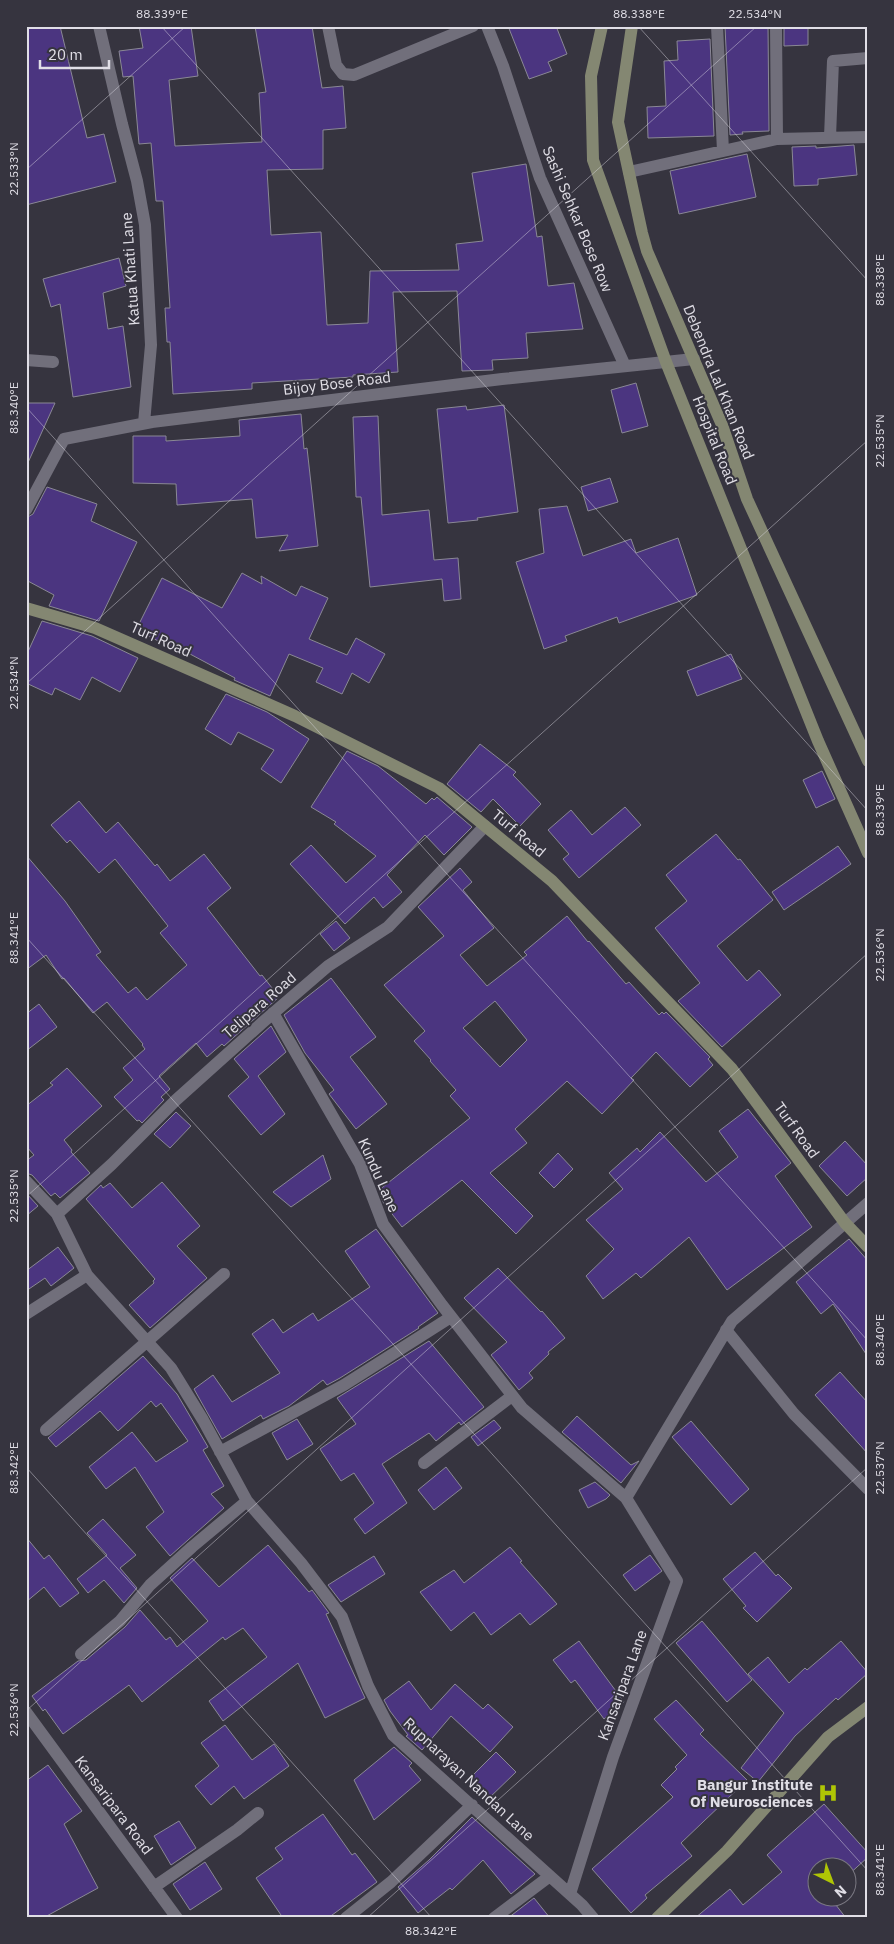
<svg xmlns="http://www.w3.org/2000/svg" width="894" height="1944" font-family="'IBM Plex Sans',sans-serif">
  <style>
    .building { fill: #4b3580; stroke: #8a8895; fill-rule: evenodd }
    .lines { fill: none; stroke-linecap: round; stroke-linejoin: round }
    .street { stroke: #716f7b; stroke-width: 12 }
    .secondary { stroke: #848772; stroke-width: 12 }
    .ticks { fill: none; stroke: #e0dee6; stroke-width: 1; stroke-opacity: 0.45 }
    .labels { text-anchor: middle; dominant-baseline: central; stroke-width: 4; stroke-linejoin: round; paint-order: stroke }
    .street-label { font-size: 15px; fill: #e0dee6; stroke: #36343f }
    .poi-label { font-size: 15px; font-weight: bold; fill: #e0dee6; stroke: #36343f; text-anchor: end }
    .neatline { fill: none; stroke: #e0dee6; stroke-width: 2 }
    .ticks-label { font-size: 12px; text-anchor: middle; fill: #e0dee6 }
  </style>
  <rect width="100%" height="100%" fill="#36343f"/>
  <path class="building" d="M26,26H60L87,138L104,134L116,182L26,205Z
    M139,26H191L198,76L169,80L175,146L262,142L259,93L266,92L255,26H312L322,88L343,86L346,128L323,130V169L267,170L271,235L321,232L327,325L368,323L370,271L459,270L456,244L483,241L472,173L526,164L537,237L542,236L548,286L574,283L583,329L526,333L528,358L492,360L493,370L462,371L457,291L393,292L398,372L353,375V377L252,383V389L173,394L170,342H167L165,308H170L163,201H156L151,143L139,144L133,76L123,77L119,51L143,48Z
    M508,26H556L567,54L548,62L552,71L529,79Z
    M725,26H768L769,131L742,132L743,134L730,135Z
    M784,26H808V45L784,46Z
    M710,39L714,136L648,138L647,107L666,106L664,61L678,60L677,41Z
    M854,145L857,175L818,179V185L794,186L792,147L816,146V148Z
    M747,154L756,197L679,214L670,171Z
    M119,258L126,286L103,293L108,329L123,326L131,387L73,397L60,304L51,307L43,279Z
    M636,383L648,426L622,433L611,390Z
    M26,403H55L26,467Z
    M504,405L518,512L477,518L478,520L448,523L437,409L466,406L467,410Z
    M301,414L304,449L307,448L318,546L279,551L288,535L256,538L252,499L177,505L176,484L133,483V436H166V441L240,436L239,420Z
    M378,416L382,515L429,510L434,560L458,558L461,599L444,601L442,579L370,587L361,497H356L353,417Z
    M610,478L618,502L588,511L581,487Z
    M47,487L97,504L91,521L137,542L99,621L49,606L54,595L26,580V518L33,514Z
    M567,506L583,556L631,539L636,553L678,538L697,595L619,623L617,617L565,636L567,641L544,649L516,562L544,553L539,509Z
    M242,573L262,584L261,576L296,596L301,586L328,598L309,639L347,655L356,638L385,654L369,683L352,673L342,694L316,682L323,668L289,654L270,696L234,680L235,678L190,654L189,656L136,630L162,578L222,608Z
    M42,621L92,636L138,658L120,692L92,677L80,700L55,688L52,695L26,683V656Z
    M731,654L742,679L697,696L687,671Z
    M226,694L267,712L309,739L281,783L261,769L274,750L238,732L231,745L205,729Z
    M480,744L516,772L513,775L541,804L520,826L493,799L481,812L447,784Z
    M347,751L378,766L426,804L432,798L434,800L437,797L472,827L444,855L425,835L387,875L402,892L383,908L374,897L345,924L290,864L311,845L346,883L376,856L334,824L336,822L311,807Z
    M822,771L835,799L816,808L803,780Z
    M79,801L106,833L118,822L155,866L157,864L170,881L204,854L231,888L207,908L260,976L262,975L279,997L224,1046L222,1044L207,1057L196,1043L159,1076L170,1089L161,1097L164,1100L142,1123L139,1120L137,1121L114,1097L133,1080L123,1068L145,1049L142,1045L143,1044L107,1002L93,1013L64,978L62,979L46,955L26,970V855L65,901L101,952L96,955L128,993L136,987L147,1000L187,965L160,933L168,926L115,859L99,873L70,840L67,843L51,825Z
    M625,807L641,825L579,878L563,859L569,854L548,830L571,810L592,835Z
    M716,834L738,860L740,859L773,900L717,946L747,981L759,970L781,995L722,1047L678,1001L700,983L655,928L687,901L666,875Z
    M838,846L851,864L784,910L772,892Z
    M460,868L472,882L463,890L494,928L460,955L487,986L527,955L524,952L567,916L588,942L589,941L626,984L629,982L659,1015L662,1012L664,1014L666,1012L710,1057L708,1059L713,1065L690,1087L656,1052L631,1078L634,1080L602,1114L567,1081L515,1129L527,1143L490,1173L533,1216L516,1234L462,1180L402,1227L383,1202L379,1190L470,1118L450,1096L456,1090L430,1061L431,1060L414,1041L425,1031L384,985L444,936L418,907ZM495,1001L527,1040L500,1067L463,1028Z
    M336,921L350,938L334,951L320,934Z
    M331,978L376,1037L350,1057L387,1104L356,1129L329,1094L334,1090L305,1053L284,1015Z
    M39,1004L57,1027L26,1051V1014Z
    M271,1026L286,1052L258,1076L285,1114L261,1135L228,1096L249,1077L234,1059Z
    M67,1068L102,1106L64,1140L72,1150L71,1152L90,1173L60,1198L55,1193L51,1196L32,1175L26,1173V1161L34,1155L26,1146V1106L53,1085L50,1083Z
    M748,1109L791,1163L775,1176L812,1227L727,1290L689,1237L641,1278L636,1273L603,1299L586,1276L614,1249L586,1220L623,1189L609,1173L637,1148L640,1152L660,1132L706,1182L738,1157L719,1131Z
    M176,1112L191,1126L170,1148L154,1134Z
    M845,1141L868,1166V1177L847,1196L819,1166Z
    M558,1153L573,1169L554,1188L539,1173Z
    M323,1155L331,1179L291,1207L273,1192Z
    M162,1182L200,1226L177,1246L207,1278L150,1328L129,1305L154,1283L153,1281L155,1279L86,1199L101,1185L103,1188L110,1183L132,1208Z
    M26,1193L38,1206L26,1216Z
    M376,1229L438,1313L418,1327L419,1328L340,1378L327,1385L323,1380L289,1406L263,1419L261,1415L222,1439L194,1389L213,1375L232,1402L280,1373L252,1334L273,1319L283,1333L313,1313L318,1321L370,1287L345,1251Z
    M849,1239L868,1261V1357L833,1304L821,1314L796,1282Z
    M58,1247L74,1268L51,1286L45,1278L26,1291V1271Z
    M498,1268L541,1312L542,1311L565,1338L548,1352L549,1354L529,1373L533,1378L519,1390L491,1355L507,1342L464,1298Z
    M429,1341L484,1407L461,1425L459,1422L436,1441L429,1433L382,1464L407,1503L365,1534L354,1519L374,1503L354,1473L341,1481L320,1449L356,1424L337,1398Z
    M143,1356L177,1394L208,1447L203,1450L224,1486L211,1494L224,1508L170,1556L146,1527L164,1512L135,1467L106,1489L89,1467L132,1432L156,1462L188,1441L161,1403L156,1407L151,1401L118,1431L100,1411L56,1447L48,1438Z
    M840,1372L868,1403V1454L815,1395Z
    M577,1416L631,1465L639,1461L621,1483L562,1432Z
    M297,1419L313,1444L287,1460L272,1433Z
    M494,1420L501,1428L478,1446L471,1437Z
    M691,1421L749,1489L731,1505L672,1437Z
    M446,1467L462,1488L434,1510L418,1490Z
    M595,1482L610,1495L606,1499L588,1508L579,1490Z
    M103,1519L136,1555L120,1568L137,1588L124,1603L104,1580L88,1593L77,1579L107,1555L87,1533Z
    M26,1537L44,1559L49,1555L79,1593L60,1607L44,1587L26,1602Z
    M268,1545L309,1592L312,1590L329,1613L326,1614L365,1698L325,1718L298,1663L223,1721L209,1701L267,1657L243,1628L225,1640L223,1637L142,1702L129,1685L63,1734L45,1709L43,1711L32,1696L78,1661L86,1660L125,1627L140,1610L166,1640L170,1637L177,1647L208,1621L170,1578L192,1558L219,1587Z
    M510,1547L522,1561L520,1562L557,1604L530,1625L520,1613L491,1635L474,1612L451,1631L420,1592L454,1570L464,1583Z
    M755,1552L776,1576L778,1574L792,1588L757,1622L743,1608L746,1606L723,1579Z
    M650,1555L662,1571L635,1591L623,1575Z
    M374,1556L385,1574L341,1602L328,1585Z
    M702,1621L752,1680L727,1702L676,1643Z
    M579,1641L624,1702L604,1719L575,1680L571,1683L553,1660Z
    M841,1641L868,1673L838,1700L836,1698L795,1736L758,1782L741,1768L784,1713L748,1674L768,1657L789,1683L805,1668L807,1670Z
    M409,1681L431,1710L455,1684L483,1709L488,1704L513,1727L490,1752L451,1716L422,1750L406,1736L408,1735L390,1711L384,1700Z
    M676,1700L704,1730L700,1734L747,1780L681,1843L692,1856L645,1895L647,1898L631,1913L592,1869L673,1797L661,1785L677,1769L675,1767L687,1755L654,1719Z
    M225,1725L252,1760L274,1744L289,1766L244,1799L234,1786L211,1805L195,1786L219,1766L201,1743Z
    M394,1747L412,1763L409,1766L421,1780L374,1820L354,1780Z
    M496,1752L516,1772L486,1801L467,1781Z
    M48,1765L82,1811L64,1824L98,1888L43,1918H26V1781Z
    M824,1804L868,1853V1857L846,1877V1866H816V1896H829L846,1918H695L730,1889L743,1905L782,1872L767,1855Z
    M323,1814L352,1855L355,1853L377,1882L328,1918H283L256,1878L283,1859L275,1848Z
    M472,1817L535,1874L511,1894L483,1860L452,1890L450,1888L418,1913L398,1887L429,1860Z
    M179,1821L196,1848L171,1865L154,1836Z
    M205,1862L222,1889L190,1910L173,1884Z
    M534,1898L550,1918H508Z"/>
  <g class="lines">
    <path class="street" d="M99,26L122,124L137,181L145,225L151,345L144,423
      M328,26L336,65L343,74L354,75L473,26
      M487,26L503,66L540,178L625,366
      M717,26L723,151
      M776,26L777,139
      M830,137L833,61L868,58
      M629,172L777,139L868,137
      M26,360L53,362
      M26,510L64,439L152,422L502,379L694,359
      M273,1013L360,1164L383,1224L442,1305L522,1408L626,1498L677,1581L613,1757L570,1894
      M26,1181L57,1214L87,1275L171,1368L203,1420L247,1501L301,1563L342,1617L368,1686L393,1735L582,1905L593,1918
      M57,1214L112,1164L176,1100L263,1022L328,966L388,927L485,826
      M26,1314L87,1275
      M726,1330L794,1414L868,1489
      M46,1430L224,1274
      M220,1452L344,1385L451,1317
      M424,1463L512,1396
      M626,1498L732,1321L868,1203
      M81,1654L120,1621L150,1585L192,1547L247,1501
      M26,1712L177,1918
      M154,1887L237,1830L258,1813
      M346,1918L391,1882L472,1805
      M494,1918L550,1876"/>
    <path class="secondary" d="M602,26L591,76L593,160L666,362L818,741L868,853
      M632,26L618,122L642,233L647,251L722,425L747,499L868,761
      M26,608L95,628L184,667L295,716L439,788L552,881L732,1069L845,1223L868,1247
      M657,1918L727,1851L828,1737L868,1707"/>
  </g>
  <path class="ticks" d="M161,26L868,811M638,26L868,281M26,170L186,26M26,407L868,1341M26,684L757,26M26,937L868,1871M26,1197L868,440M26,1467L432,1918M26,1711L868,953M367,1918L868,1467"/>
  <defs>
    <symbol id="hospital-bare" viewBox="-9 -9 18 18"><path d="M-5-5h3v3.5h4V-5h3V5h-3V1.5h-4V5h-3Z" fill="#afc505" stroke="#36343f" stroke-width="2.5" paint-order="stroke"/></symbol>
  </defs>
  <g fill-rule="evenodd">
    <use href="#hospital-bare" x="814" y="1779" width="28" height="28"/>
  </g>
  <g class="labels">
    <g class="street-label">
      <text transform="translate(578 219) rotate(67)">Sashi Sehkar Bose Row</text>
      <text transform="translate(130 269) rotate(-94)">Katua Khati Lane</text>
      <text transform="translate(719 382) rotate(68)">Debendra Lal Khan Road</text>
      <text transform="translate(337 383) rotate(-7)">Bijoy Bose Road</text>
      <text transform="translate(715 440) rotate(68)">Hospital Road</text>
      <text transform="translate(161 639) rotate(24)">Turf Road</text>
      <text transform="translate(519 833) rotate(40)">Turf Road</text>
      <text transform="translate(259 1005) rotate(-41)">Telipara Road</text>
      <text transform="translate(797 1130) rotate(54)">Turf Road</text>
      <text transform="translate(379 1175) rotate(66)">Kundu Lane</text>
      <text transform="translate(622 1685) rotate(-70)">Kansaripara Lane</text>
      <text transform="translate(469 1779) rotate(43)">Rupnarayan Nandan Lane</text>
      <text transform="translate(114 1805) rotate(53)">Kansaripara Road</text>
    </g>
    <g class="poi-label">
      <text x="813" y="1784">Bangur Institute<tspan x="813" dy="17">Of Neurosciences</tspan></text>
    </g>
  </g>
  <rect width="894" height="1944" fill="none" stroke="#36343f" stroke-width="55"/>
  <g transform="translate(832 1882) rotate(138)"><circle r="24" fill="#36343f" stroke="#7a7882"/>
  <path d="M0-4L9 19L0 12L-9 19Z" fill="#afc505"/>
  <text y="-8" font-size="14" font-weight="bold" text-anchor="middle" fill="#e0dee6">N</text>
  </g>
  <path d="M40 60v8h69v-8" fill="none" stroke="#e0dee6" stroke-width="2.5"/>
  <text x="48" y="60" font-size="15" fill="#e0dee6" stroke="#36343f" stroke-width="4" paint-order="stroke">20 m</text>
  <rect x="28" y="28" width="838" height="1888" class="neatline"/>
  <g class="ticks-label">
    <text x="162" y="18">88.339°E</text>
    <text x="639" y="18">88.338°E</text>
    <text x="755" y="18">22.534°N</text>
    <text transform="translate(14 169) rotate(-90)" y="4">22.533°N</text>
    <text transform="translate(880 280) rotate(-90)" y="4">88.338°E</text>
    <text transform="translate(14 408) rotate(-90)" y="4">88.340°E</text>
    <text transform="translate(880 441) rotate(-90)" y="4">22.535°N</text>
    <text transform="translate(14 683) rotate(-90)" y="4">22.534°N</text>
    <text transform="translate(880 810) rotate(-90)" y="4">88.339°E</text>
    <text transform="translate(14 938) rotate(-90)" y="4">88.341°E</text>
    <text transform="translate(880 955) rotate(-90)" y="4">22.536°N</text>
    <text transform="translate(14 1196) rotate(-90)" y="4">22.535°N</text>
    <text transform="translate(880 1340) rotate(-90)" y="4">88.340°E</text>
    <text transform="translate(14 1468) rotate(-90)" y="4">88.342°E</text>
    <text transform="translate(880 1468) rotate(-90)" y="4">22.537°N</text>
    <text transform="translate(14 1710) rotate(-90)" y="4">22.536°N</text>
    <text transform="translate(880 1870) rotate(-90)" y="4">88.341°E</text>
    <text x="431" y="1935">88.342°E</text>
  </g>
</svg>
